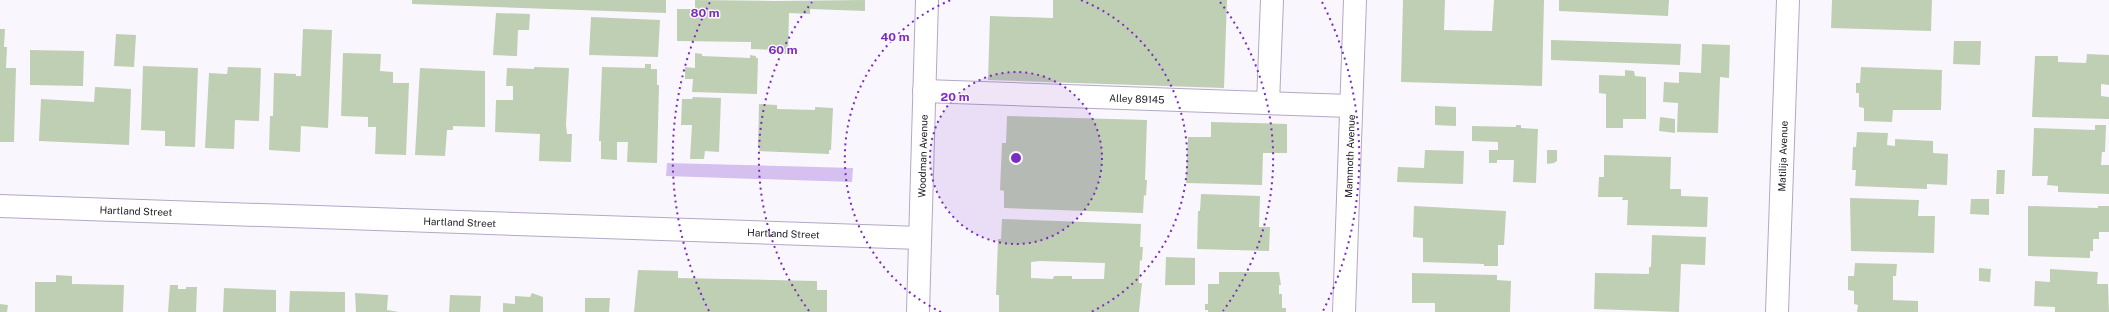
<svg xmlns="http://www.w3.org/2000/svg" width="2109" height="312" font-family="'Public Sans',sans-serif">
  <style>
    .green { fill: #d5c0f0 }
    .building { fill: #bfcfb3; fill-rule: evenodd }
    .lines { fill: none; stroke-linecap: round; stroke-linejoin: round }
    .minor-casing { stroke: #b4a8c4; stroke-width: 24 }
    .major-casing { stroke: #b4a8c4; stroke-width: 24 }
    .minor { stroke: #fff; stroke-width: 22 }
    .major { stroke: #fff; stroke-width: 22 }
    .ring { fill: none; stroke: #7b2cbf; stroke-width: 2; stroke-dasharray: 2 4 }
    .labels { text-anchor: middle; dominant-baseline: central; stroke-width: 3; stroke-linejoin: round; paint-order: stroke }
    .street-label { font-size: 10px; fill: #1c1722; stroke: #f9f7fd }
    .centre { fill: #7b2cbf; stroke: #f9f7fd; stroke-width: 2 }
    .ring-label { font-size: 12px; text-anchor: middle; font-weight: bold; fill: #7b2cbf; stroke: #f9f7fd; stroke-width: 3; stroke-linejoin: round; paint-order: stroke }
  </style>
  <rect width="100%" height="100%" fill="#f9f7fd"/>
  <path class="green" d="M667,163L853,168L852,182L666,176Z"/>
  <path class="building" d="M412,0H666V13L412,4Z
    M695,0L776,1L865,0V11L810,9V14L789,13L788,54L777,53V50L751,49V42L677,41V9H695Z
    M1053,0H1227L1224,88L988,80L990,16L1053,18Z
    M1403,0H1445L1444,30L1492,31L1494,0H1544L1542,86L1401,82Z
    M1559,0H1669L1668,16L1559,11Z
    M1832,0H1932L1931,31L1831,28Z
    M496,13L530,14L529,30H518L517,56L493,55Z
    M591,17L660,20L658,57L589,55Z
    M0,29H5L4,47H7L6,68H16L14,142H0Z
    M303,29L332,30L328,128L301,126L300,152L269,150L270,116H273L274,73L296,74V76H301Z
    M116,34L136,35L134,67L114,66Z
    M1551,40L1681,44L1680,65L1551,60Z
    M1954,41H1981L1980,65L1953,64Z
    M1702,44L1730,45L1729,78L1720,77L1718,133L1677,132L1678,103L1663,102L1664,82L1679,83V72L1701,73Z
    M30,50L84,51L83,86L30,85Z
    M343,53L381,54L380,71L393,72V83H409L406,155L375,154L376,127H368V117L341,116Z
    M695,53L702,54V56L750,58V55L756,56V58H758L757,94L692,92L693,79H685V67L695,68Z
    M2087,54L2109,55V85L2101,84V96L2109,97V119L2032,117L2035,56H2058V62L2086,63Z
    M645,64H651V69H657V85H659L657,163L627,162L628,142H617V160L601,159V141H599L602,67L645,68Z
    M143,66L198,68L195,147L165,146V131L141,130Z
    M228,67L261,68L259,121L235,120L234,149L205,148L209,73L227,74Z
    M534,67L569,68L566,125L567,134H572L571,162L539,161L540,134L495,132L496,100H513V86H506L507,68L534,69Z
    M1861,67L1942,70L1941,110H1893L1892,122L1864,121V108L1859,107V93H1856V83H1860Z
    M420,68L485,71V127L453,126V130H447L445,156L415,155Z
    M1625,70L1634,71L1635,76L1646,77V119H1623V128H1606V94L1599,93V75L1625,76Z
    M95,87L131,89L129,145L39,141L41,99L94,102Z
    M693,97L721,98L719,152L705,151L704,159H690L692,125H681L682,99H692Z
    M759,104L777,105V109L815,110V107L833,108L831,150H829V154L759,151L760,147H758Z
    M1435,106L1456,107V126L1435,125Z
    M1007,116L1147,120L1145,180H1147L1146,196L1144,195L1143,213L1004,208V191L1000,190L1002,143H1006Z
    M1660,117L1675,119V133L1659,131Z
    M1211,122L1287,124V153H1263L1262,185L1186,183L1188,137H1211Z
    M1516,125H1521V128L1538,129L1536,183L1513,182L1514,160H1497V163H1489V150H1498V142L1472,141V126L1516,127Z
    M2095,125H2106L2105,152H2102L2101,165H2109V194L2058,192V186L2047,185L2048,176H2032L2034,128L2095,130Z
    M1857,132L1888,133L1887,145L1895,146V139L1933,141V153L1948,154L1947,185L1927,184V189L1855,186L1856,170H1852L1853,147H1856Z
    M1425,150L1464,151L1463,184L1397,182L1398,167L1424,168Z
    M1547,150H1557V161L1554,163L1547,164Z
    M1604,155L1671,157L1670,189H1681V196L1708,197L1707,227L1627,225L1628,200H1622L1623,197H1598L1599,177H1604Z
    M1997,170H2005L2004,194H1996Z
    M1201,194L1260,196L1259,227H1270L1269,251L1197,249L1198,211H1200Z
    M1850,198L1919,200L1918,216H1935L1934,253L1851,251Z
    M1971,199H1989V215L1970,214Z
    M1414,206L1506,211L1504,245H1498V266H1484V264L1423,262V238L1413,237Z
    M2028,206L2098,208V206H2109V232H2099V239H2093V251H2090V258L2028,256Z
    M1002,219L1141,224L1140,247H1143L1142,261L1140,260L1139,283H1142L1139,312H999V295H996L998,239H1001ZM1040,261L1105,263L1104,279H1072V276H1054L1053,279L1031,278V262Z
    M1652,235L1706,237L1705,265L1681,264L1679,312L1594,309L1595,273L1649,274V267H1651Z
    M1166,257L1195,258V285H1165Z
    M1855,263L1897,264L1896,276H1893V300L1918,301V312H1857L1858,305L1854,304V291L1848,290V276H1854Z
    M1979,268L1991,269L1990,282L1979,281Z
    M2050,269L2098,272L2097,284H2108L2109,312H2055V307L2034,306L2035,281L2050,282Z
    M638,270L678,271V278L817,281V290H827V312H634Z
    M1219,272H1279L1281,285H1279V294H1282V308H1286V312H1208V310H1205V304H1208V284H1219Z
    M1412,273L1497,275V280L1511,281L1510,312H1435V303H1412Z
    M56,275L72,276V284L124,285L123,312H35V282H56Z
    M170,285H178V289H186V287H197L196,312H168Z
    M224,288L276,290V312H223Z
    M290,291L345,292V312H289Z
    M355,293L388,295L387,310L399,312H356Z
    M532,293L543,297V312H503V303L515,304V296L530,297Z
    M450,295L481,296L480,312H449Z
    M585,298H610L609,312H585Z
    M0,304L8,305L7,312H0Z"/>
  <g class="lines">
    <defs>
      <g id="minor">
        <path id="s1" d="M924,91L1350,106"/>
        <path d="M1268,103L1272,0"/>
        <path id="s2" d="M0,206L920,238"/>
        <path id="s3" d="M1344,312L1355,0"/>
        <path id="s4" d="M1777,312L1788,0"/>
      </g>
      <g id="major">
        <path id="s5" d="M918,312L927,0"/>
      </g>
    </defs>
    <use href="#minor" class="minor-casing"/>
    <use href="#major" class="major-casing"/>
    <use href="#minor" class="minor"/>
    <use href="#major" class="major"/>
  </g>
  <circle cx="1016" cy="158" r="86" fill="#7b2cbf" fill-opacity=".12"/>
  <g class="ring">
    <circle cx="1016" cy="158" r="86"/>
    <path d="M941 312A171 171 0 0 1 951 0M1081 0A171 171 0 0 1 1091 312"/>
    <path d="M809 311A257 257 0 0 1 812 2M1220 2A257 257 0 0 1 1223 311"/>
    <path d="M709 311A343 343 0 0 1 710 2M1322 2A343 343 0 0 1 1323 311"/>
  </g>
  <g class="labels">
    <g class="street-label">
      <text stroke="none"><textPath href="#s1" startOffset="213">Alley 89145</textPath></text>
      <text stroke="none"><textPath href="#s5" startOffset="156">Woodman Avenue</textPath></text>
      <text stroke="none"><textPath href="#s3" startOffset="156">Mammoth Avenue</textPath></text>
      <text stroke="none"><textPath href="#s4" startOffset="156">Matilija Avenue</textPath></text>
      <text stroke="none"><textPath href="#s2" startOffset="136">Hartland Street</textPath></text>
      <text stroke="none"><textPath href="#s2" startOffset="460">Hartland Street</textPath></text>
      <text stroke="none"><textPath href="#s2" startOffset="784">Hartland Street</textPath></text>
    </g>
  </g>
  <circle cx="1016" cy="158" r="6" class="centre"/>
  <g class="ring-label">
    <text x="705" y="17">80 m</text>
    <text x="895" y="41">40 m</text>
    <text x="783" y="54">60 m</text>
    <text x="955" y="101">20 m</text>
  </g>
</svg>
